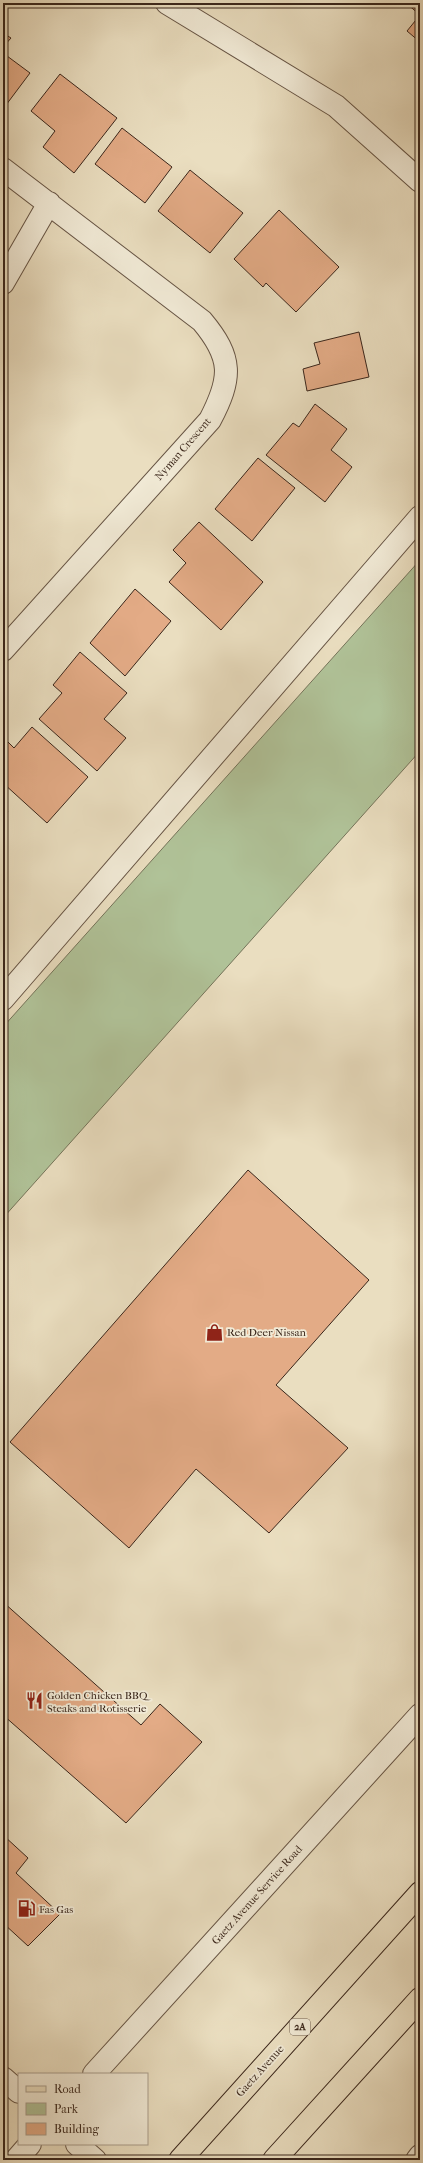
<svg xmlns="http://www.w3.org/2000/svg" width="423" height="2163" font-family="'IM FELL French Canon',serif">
  <style>
    .green { fill: #b0c298; stroke: #75745a }
    .building { fill: #e3ab86; stroke: #3a261b }
    .lines { fill: none; stroke-linecap: round; stroke-linejoin: round }
    .minor-casing { stroke: #665444; stroke-width: 24 }
    .major-casing { stroke: #3a261b; stroke-width: 24 }
    .minor { stroke: #f1ead6; stroke-width: 22 }
    .major { stroke: #eadec0; stroke-width: 22 }
    .labels { text-anchor: middle; dominant-baseline: central; stroke-width: 3.5; stroke-linejoin: round; paint-order: stroke }
    .shield { fill: #f1ead6; stroke: #716153; stroke-width: 1 }
    .shield-label { font-size: 10px; font-weight: bold; fill: #3a261b }
    .street-label { font-size: 11px; fill: #3a261b; stroke: #f1ead6 }
    .poi-label { font-size: 11px; fill: #3a261b; stroke: #f1ead6; text-anchor: start }
  </style>
  <rect width="100%" height="100%" fill="#eadec0"/>
  <filter id="stains"><feTurbulence type="fractalNoise" baseFrequency=".005" numOctaves="4"/><feColorMatrix values="0 0 0 0 .2 0 0 0 0 .09 0 0 0 0 .02 0 0 0 .5 -.17"/></filter>
  <radialGradient id="worn" r=".72"><stop offset=".6" stop-color="#630" stop-opacity="0"/><stop offset="1" stop-color="#630" stop-opacity=".3"/></radialGradient>
  <path class="green" d="M420,560V751L3,1218V1027Z"/>
  <path class="building" d="M406,3H420V42L407,31L420,15Z
    M3,33L11,38L3,47Z
    M3,53L30,73L3,109Z
    M60,74L117,118L74,173L43,147L55,131L31,111Z
    M122,128L172,167L145,203L95,164Z
    M190,170L243,213L210,253L158,211Z
    M279,210L339,267L296,312L266,283L263,287L234,259Z
    M359,332L369,377L307,391L303,369L320,364L314,343Z
    M315,404L347,429L331,450L352,467L325,502L266,455L293,423L299,427Z
    M258,458L295,488L252,541L215,509Z
    M199,522L263,582L221,630L169,582L186,563L173,550Z
    M135,589L171,621L125,676L90,643Z
    M80,652L127,693L104,719L126,738L97,771L39,719L62,693L53,685Z
    M32,727L88,777L47,823L3,783V743L6,740L14,748Z
    M3,807L8,811L3,817Z
    M248,1170L369,1280L276,1385L348,1448L269,1533L196,1469L129,1548L10,1442Z
    M3,1602L141,1725L160,1704L202,1742L126,1823L3,1715Z
    M3,1835L28,1858L16,1873L60,1914L28,1946L3,1923Z"/>
  <g class="lines">
    <defs>
      <path id="minor" d="M167,3L336,106L420,181
        M3,169L202,321C233,358 232,378 210,420L3,650
        M3,283L49,203
        M3,999L420,517
        M94,2074L420,1715
        M3,2078L19,2092
        M77,2144L95,2160
        M16,2160L30,2144
        M417,2160L420,2156"/>
      <path id="major" d="M180,2160L420,1893
        M274,2160L420,1999"/>
    </defs>
    <use href="#minor" class="minor-casing"/>
    <use href="#major" class="major-casing"/>
    <use href="#minor" class="minor"/>
    <use href="#major" class="major"/>
  </g>
  <defs>
    <symbol id="shop-bare" viewBox="-9 -9 18 18"><path d="M-5-2.5h2.3a2.7 3.5 0 0 1 5.4 0H5L5.5 6h-11ZM-1.5-2.5h3a1.5 2.3 0 0 0-3 0Z" fill="#8f2418" stroke="#f1ead6" stroke-width="2.5" paint-order="stroke"/></symbol>
    <symbol id="restaurant-bare" viewBox="-9 -9 18 18"><path d="M-5-6h1v4h1v-4h1v4h1v-4h1v5L-1.5 .5V6h-2V.5L-5-1ZM5-6V6H3V1.5H1.5Q1.5-4 5-6Z" fill="#8f2418" stroke="#f1ead6" stroke-width="2.5" paint-order="stroke"/></symbol>
    <symbol id="fuel-bare" viewBox="-9 -9 18 18"><path d="M-5.5-6h7V0h2V4h1.3V-2.5L3-4.5l.8-.8L6-3V5H2.5V1h-1V6h-7ZM-4.2-4.7v3.2H.2V-4.7Z" fill="#8f2418" stroke="#f1ead6" stroke-width="2.5" paint-order="stroke"/></symbol>
  </defs>
  <g fill-rule="evenodd">
    <use href="#shop-bare" x="202" y="1320" width="25" height="25"/>
    <use href="#restaurant-bare" x="22" y="1688" width="25" height="25"/>
    <use href="#fuel-bare" x="14" y="1896" width="25" height="25"/>
  </g>
  <g class="labels">
    <rect class="shield" x="290" y="2019" width="20" height="16" rx="3"/>
    <g class="shield-label">
      <text x="300" y="2027">2A</text>
    </g>
    <g class="street-label">
      <text transform="translate(183 449) rotate(-49)">Nyman Crescent</text>
      <text transform="translate(257 1895) rotate(-48)">Gaetz Avenue Service Road</text>
      <text transform="translate(260 2071) rotate(-48)">Gaetz Avenue</text>
    </g>
    <g class="poi-label">
      <text x="227" y="1332">Red Deer Nissan</text>
      <text x="47" y="1695">Golden Chicken BBQ<tspan x="47" dy="13">Steaks and Rotisserie</tspan></text>
      <text x="39" y="1909">Fas Gas</text>
    </g>
  </g>
  <rect width="423" height="2163" fill="none" stroke="#eadec0" stroke-width="16"/>
  <rect x="4" y="4" width="415" height="2155" fill="none" stroke="#3a261b" stroke-width="2"/>
  <rect x="8" y="8" width="407" height="2147" fill="none" stroke="#3a261b"/>
  <rect x="18" y="2073" width="130" height="72" fill="#f1ead6" stroke="#a89c8b"/>
  <rect x="26" y="2086" width="20" height="6" fill="#eadec0" stroke="#a89c8b"/>
  <text x="54" y="2093" font-size="12" fill="#3a261b">Road</text>
  <rect x="26" y="2103" width="20" height="12" fill="#b0c298" stroke="#a89c8b"/>
  <text x="54" y="2113" font-size="12" fill="#3a261b">Park</text>
  <rect x="26" y="2123" width="20" height="12" fill="#e3ab86" stroke="#a89c8b"/>
  <text x="54" y="2133" font-size="12" fill="#3a261b">Building</text>
  <rect width="100%" height="100%" filter="url(#stains)"/>
  <rect width="100%" height="100%" fill="url(#worn)"/>
</svg>
